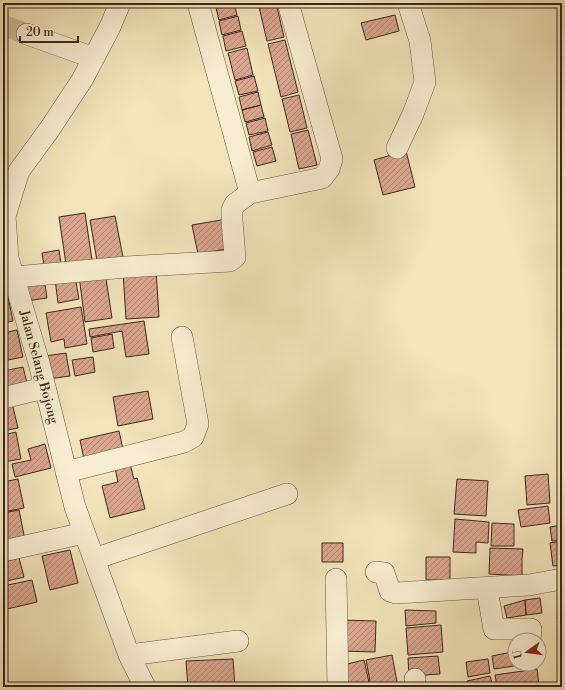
<svg xmlns="http://www.w3.org/2000/svg" width="565" height="690" font-family="'Libre Bodoni',serif">
  <style>
    .building { fill: url(#building-hatch); stroke: #3c271e }
    .lines { fill: none; stroke-linecap: round; stroke-linejoin: round }
    .minor-tunnel { stroke: #cebe9a; stroke-width: 21; stroke-dasharray: 21 10; stroke-linecap: butt }
    .minor-casing { stroke: #6a5645; stroke-width: 22 }
    .minor { stroke: #f7edd2; stroke-width: 21 }
    .labels { text-anchor: middle; dominant-baseline: central; stroke-width: 3; stroke-linejoin: round; paint-order: stroke }
    .street-label { font-size: 13px; fill: #3c271e; stroke: #f7edd2 }
  </style>
  <defs>
    <pattern id="building-hatch" width="6" height="6" patternUnits="userSpaceOnUse"><rect width="6" height="6" fill="#daa58d"/><path d="M-1 1l2-2M0 6l6-6M5 7l2-2" fill="none" stroke="#b28673"/></pattern>
  </defs>
  <rect width="100%" height="100%" fill="#f2e4b9"/>
  <filter id="stains"><feTurbulence type="fractalNoise" baseFrequency=".005" numOctaves="4"/><feColorMatrix values="0 0 0 0 .2 0 0 0 0 .09 0 0 0 0 .02 0 0 0 .5 -.17"/></filter>
  <radialGradient id="worn" r=".72"><stop offset=".6" stop-color="#630" stop-opacity="0"/><stop offset="1" stop-color="#630" stop-opacity=".3"/></radialGradient>
  <path class="building" d="M234,3L237,15L219,20L216,8Z
    M276,3L284,37L267,41L259,7Z
    M395,15L399,31L366,40L361,23Z
    M238,16L241,30L222,35L219,21Z
    M242,31L246,46L226,51L223,36Z
    M285,40L298,92L281,97L268,44Z
    M247,48L253,75L235,80L228,53Z
    M254,76L258,91L239,95L235,81Z
    M258,92L261,105L242,110L239,97Z
    M299,95L307,128L290,132L282,99Z
    M261,105L264,117L245,122L242,110Z
    M265,118L268,131L249,135L246,123Z
    M308,130L317,165L299,169L291,134Z
    M268,132L272,145L252,151L249,137Z
    M272,147L276,161L257,166L253,152Z
    M406,151L415,187L383,195L374,160Z
    M85,213L92,260L66,264L59,217Z
    M115,216L123,257L97,261L90,220Z
    M227,219L232,248L198,254L192,225Z
    M59,250L62,270L45,273L42,253Z
    M156,270L159,317L126,319L123,272Z
    M105,272L112,318L85,322L79,276Z
    M75,276L79,299L58,303L55,279Z
    M44,278L47,298L26,301L23,281Z
    M8,297L13,321L3,323V298Z
    M81,307L87,344L65,348L64,339L51,342L46,313Z
    M144,321L149,354L126,357L122,331L90,337L89,329Z
    M17,330L23,357L3,361V333Z
    M112,334L114,348L93,352L91,338Z
    M66,353L70,376L48,379L45,356Z
    M93,357L95,372L75,376L72,360Z
    M23,367L28,387L3,392V371Z
    M148,391L153,419L118,426L113,397Z
    M12,403L18,428L3,431V405Z
    M119,431L124,454L85,464L80,440Z
    M16,432L21,459L3,462V435Z
    M45,444L51,468L15,477L12,464L31,460L28,449Z
    M130,464L134,479L137,478L145,509L110,518L102,486L118,482L115,468Z
    M548,474L550,503L527,505L525,476Z
    M18,479L24,508L3,512V482Z
    M457,479L488,481L486,516L454,514Z
    M548,506L550,523L521,527L518,510Z
    M19,510L26,545L3,549V513Z
    M455,519L489,522L488,543L476,542V553L453,552Z
    M492,523L514,524V546H491Z
    M562,525V540L552,541L550,527Z
    M562,541V565L553,566L550,543Z
    M322,543H343V562H322Z
    M490,548L523,549L522,559V576L489,574Z
    M70,550L78,583L50,590L42,556Z
    M426,557H450V580H426Z
    M19,558L24,577L3,582V562Z
    M32,580L37,602L7,609L3,593V586Z
    M540,598L542,613L526,615L525,600Z
    M525,600L526,615L507,618L504,606Z
    M405,610L436,611V623L406,626Z
    M562,616V637L557,617Z
    M342,620L376,621L375,652L341,651Z
    M441,625L443,652L408,655L406,628Z
    M512,652L514,666L494,669L492,656Z
    M392,655L398,687H371L366,660Z
    M438,656L440,674L409,676L408,658Z
    M233,659L235,687H188L186,661Z
    M488,659L490,673L468,677L466,662Z
    M364,660L370,687H347L343,665Z
    M537,669L539,685L522,687H497L495,675Z
    M490,676L493,687H468L467,681Z"/>
  <g class="lines">
    <path class="minor-tunnel" d="M3,25L27,34"/>
    <defs>
      <path id="minor" d="M120,3L110,27L82,80L49,130L19,171L5,216L8,258L39,363L75,507L129,655L145,687
        M198,3L250,193
        M27,34L94,58
        M397,148L413,114L425,82L420,41L408,3
        M15,277L126,267L230,261L235,257L232,221V210L235,204L250,193L322,178L329,169L332,159L288,3
        M3,398L44,388
        M66,472L184,442L193,437L198,424L182,337
        M3,551L84,533
        M94,559L287,494
        M376,572L384,573L390,591L396,593L529,585L562,579
        M336,579L338,687
        M487,589L494,629H531L530,640
        M129,655L238,641
        M415,679V687"/>
    </defs>
    <use href="#minor" class="minor-casing"/>
    <use href="#minor" class="minor"/>
  </g>
  <g class="labels">
    <g class="street-label">
      <text transform="translate(39 367) rotate(75)">Jalan Selang Bojong</text>
    </g>
  </g>
  <rect width="565" height="690" fill="none" stroke="#f2e4b9" stroke-width="16"/>
  <rect x="4" y="4" width="557" height="682" fill="none" stroke="#3c271e" stroke-width="2"/>
  <rect x="8" y="8" width="549" height="674" fill="none" stroke="#3c271e"/>
  <g transform="translate(527 652) rotate(256)"><circle r="19" fill="#f7edd2" stroke="#ac9e8a"/>
  <path d="M0-3L7 15L0 10L-7 15Z" fill="#8f2418"/>
  <text y="-6" font-size="11" font-weight="bold" text-anchor="middle" fill="#3c271e">U</text>
  </g>
  <path d="M20 36v6h58v-6" fill="none" stroke="#3c271e" stroke-width="2"/>
  <text x="26" y="36" font-size="12" fill="#3c271e" stroke="#f7edd2" stroke-width="3" paint-order="stroke">20 m</text>
  <rect width="100%" height="100%" filter="url(#stains)"/>
  <rect width="100%" height="100%" fill="url(#worn)"/>
</svg>
